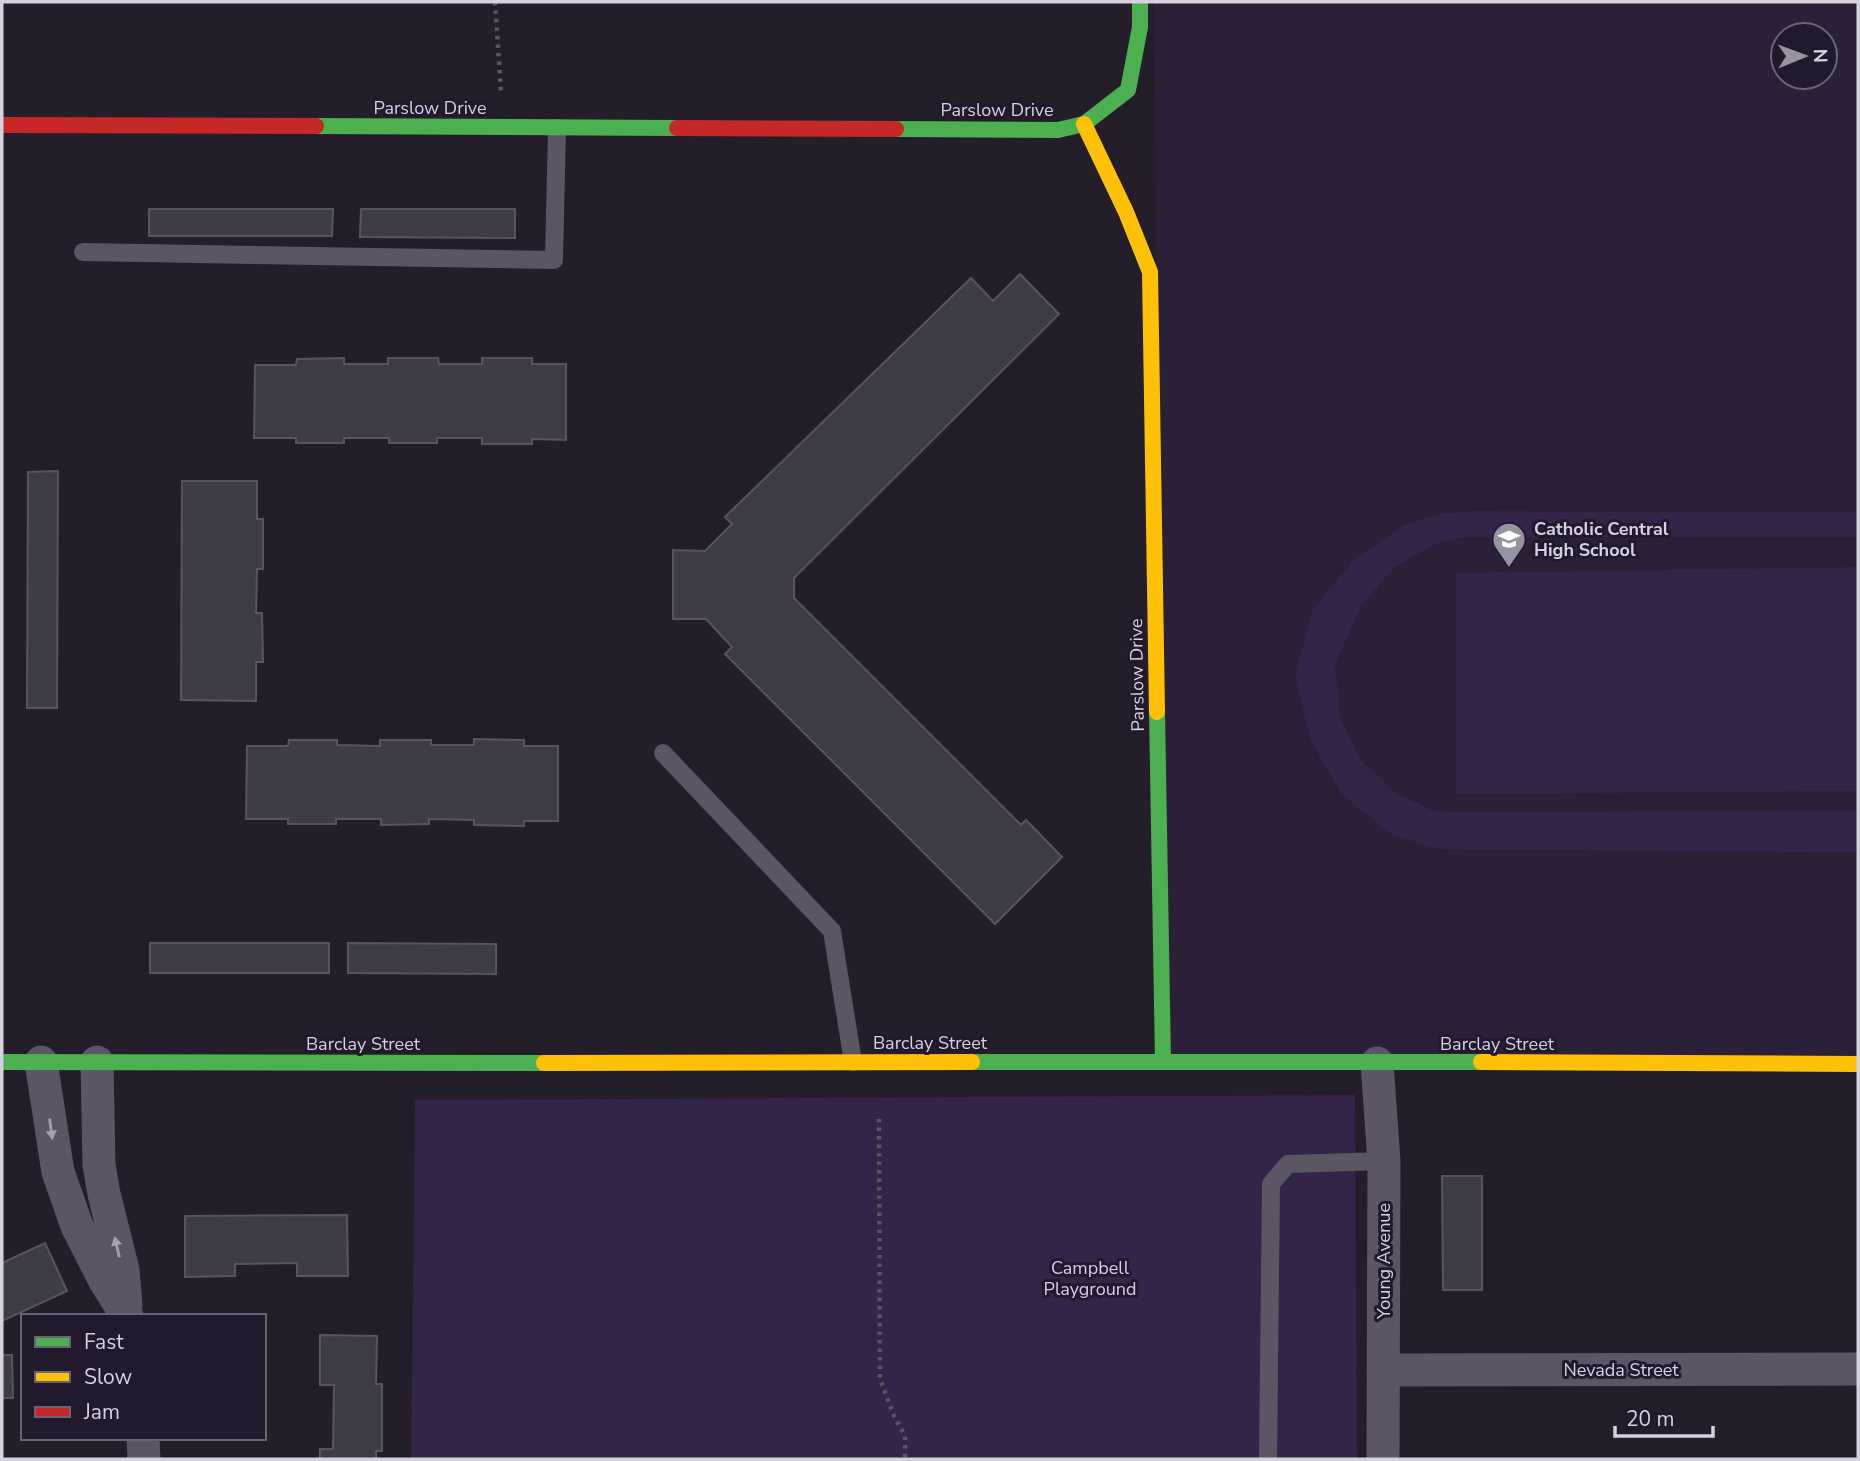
<svg xmlns="http://www.w3.org/2000/svg" width="1860" height="1461" font-family="'Nunito Sans',sans-serif">
  <style>
    .built { fill: #2c2039; fill-rule: evenodd }
    .green { fill: #342447 }
    .building { fill: #403c46; stroke: #59545e; stroke-width: 2 }
    .lines { fill: none; stroke-linecap: round; stroke-linejoin: round }
    .path { stroke: #5a555f; stroke-width: 4.5; stroke-dasharray: 3.5 5; stroke-linecap: butt }
    .lane { stroke: #5c5664; stroke-width: 18 }
    .street { stroke: #5c5664; stroke-width: 33 }
    .fast { stroke: #4caf50; stroke-width: 16 }
    .slow { stroke: #ffc107; stroke-width: 16 }
    .jam { stroke: #c62828; stroke-width: 16 }
    .oneway { fill: #a5a0ae }
    .labels { text-anchor: middle; dominant-baseline: central; stroke-width: 6; stroke-linejoin: round; paint-order: stroke }
    .street-label { font-size: 18px; fill: #d6d1df; stroke: #22192d }
    .poi-label { font-size: 18px; font-weight: bold; fill: #d6d1df; stroke: #22192d; text-anchor: start }
    .park-label { font-size: 18px; fill: #dbc9f5; stroke: #22192d }
  </style>
  <rect width="100%" height="100%" fill="#231e29"/>
  <path class="built" d="M1154,2H1858V1067L1163,1061ZM1783,35H1825V77H1783Z"/>
  <path class="green" d="M1472,511L1858,512V537H1462L1436,544L1394,567L1361,606L1335,664L1340,717L1360,759L1398,795L1434,811L1471,812L1858,810V852L1437,849L1389,833L1342,794L1311,741L1295,676L1313,609L1354,560L1404,525L1440,514Z
    M1858,567V791L1456,794V573Z
    M1355,1095L1357,1459H411L415,1100Z"/>
  <path class="building" d="M149,209H333L332,236H149Z
    M361,209H515V238L360,237Z
    M1020,274L1059,314L794,578V598L1021,825L1026,820L1062,857L995,924L725,654L732,647L706,619H673V550L705,551L732,524L725,517L971,278L993,301Z
    M344,358V364H388V358H438L439,364H482V358H532V364H566V440L532,439V444H482V438H437V443H389V438H344V443H296V438H254L255,365H296L297,359Z
    M58,471L57,708H27L28,472Z
    M182,481H257V519H263V569H257L256,613H262L263,662H256V701L181,700Z
    M474,739L524,740V746H558V821H524V826L474,825V820L429,819V824L381,825V819H336V824H288V819H246L247,746H288L289,740H337V745L380,746V740H431V745H474Z
    M150,943H329V973H150Z
    M348,943L496,944V974L348,973Z
    M1442,1176H1482V1290H1443Z
    M347,1215L348,1276H297V1263L235,1264V1276L185,1277V1216Z
    M45,1243L67,1291L2,1321V1263Z
    M320,1335L377,1336L376,1384H382V1451H376V1459H320V1449H333L334,1385H320Z
    M2,1355H12L13,1398H2Z"/>
  <g class="lines">
    <path class="path" d="M495,2L501,92
      M879,1119L880,1379L894,1416L905,1436V1459"/>
    <path class="lane" d="M83,252L554,260L557,128
      M663,753L832,931L853,1062
      M1268,1459L1271,1184L1288,1164L1384,1161"/>
    <path class="street" d="M41,1062L58,1172L77,1226L105,1281L127,1316
      M97,1062L99,1165L104,1194L123,1270L126,1305
      M1377,1063L1384,1161L1383,1459
      M1383,1370L1858,1369
      M143,1438L144,1459"/>
    <path class="fast" d="M316,126L677,128
      M896,129L1058,130L1084,124L1128,90L1140,27V2
      M1157,712L1163,1061
      M2,1062L544,1063
      M972,1062H1481"/>
    <path class="slow" d="M1084,124L1126,212L1150,272L1157,712
      M1481,1062L1858,1064
      M544,1063L972,1062"/>
    <path class="jam" d="M2,125L316,126
      M677,128L896,129"/>
  </g>
  <defs><path id="oneway-solid" d="M-6-.8H1V-3.2L6.5 0L1 3.2V.8H-6Z" transform="scale(1.75)"/></defs>
  <g class="oneway">
    <use href="#oneway-solid" transform="translate(51 1129) rotate(82)"/>
    <use href="#oneway-solid" transform="translate(117 1247) rotate(-103)"/>
  </g>
  <defs>
    <symbol id="school-pin" viewBox="-11 -11 22 30"><path d="M0 17L-7.5 6A9.5 9.5 0 1 1 7.5 6Z" fill="#97929f" stroke="#22192d"/><path d="M0-5L7-2L0 1L-7-2ZM-4 1L0 2.5L4 1V4Q0 6-4 4Z" fill="#fff"/></symbol>
  </defs>
  <g fill-rule="evenodd">
    <use href="#school-pin" x="1490" y="520" width="38" height="52"/>
  </g>
  <g class="labels">
    <g class="street-label">
      <text x="430" y="108">Parslow Drive</text>
      <text x="997" y="110">Parslow Drive</text>
      <text transform="translate(1137 675) rotate(-91)">Parslow Drive</text>
      <text x="930" y="1043">Barclay Street</text>
      <text x="363" y="1044">Barclay Street</text>
      <text x="1497" y="1044">Barclay Street</text>
      <text transform="translate(1384 1261) rotate(-90)">Young Avenue</text>
      <text x="1621" y="1370">Nevada Street</text>
    </g>
    <g class="poi-label">
      <text x="1534" y="529">Catholic Central<tspan x="1534" dy="21">High School</tspan></text>
    </g>
    <g class="park-label">
      <text x="1090" y="1268">Campbell<tspan x="1090" dy="21">Playground</tspan></text>
    </g>
  </g>
  <rect width="1860" height="1461" fill="none" stroke="#d6d1df" stroke-width="7"/>
  <rect x="21" y="1314" width="245" height="126" fill="#22192d" stroke="#6a6374" stroke-width="2"/>
  <rect x="35" y="1337" width="35" height="10" fill="#4caf50" stroke="#6a6374" stroke-width="2"/>
  <text x="84" y="1349" font-size="21" fill="#d6d1df">Fast</text>
  <rect x="35" y="1372" width="35" height="10" fill="#ffc107" stroke="#6a6374" stroke-width="2"/>
  <text x="84" y="1384" font-size="21" fill="#d6d1df">Slow</text>
  <rect x="35" y="1407" width="35" height="10" fill="#c62828" stroke="#6a6374" stroke-width="2"/>
  <text x="84" y="1419" font-size="21" fill="#d6d1df">Jam</text>
  <g transform="translate(1804 56) rotate(89)"><circle r="33" fill="#22192d" stroke="#6a6374" stroke-width="2"/>
  <path d="M0-5L12 26L0 18L-12 26Z" fill="#97929f"/>
  <text y="-10" font-size="19" font-weight="bold" text-anchor="middle" fill="#d6d1df">N</text>
  </g>
  <path d="M1615 1426v10h98v-10" fill="none" stroke="#d6d1df" stroke-width="3.5"/>
  <text x="1626" y="1426" font-size="21" fill="#d6d1df" stroke="#22192d" stroke-width="5" paint-order="stroke">20 m</text>
</svg>
